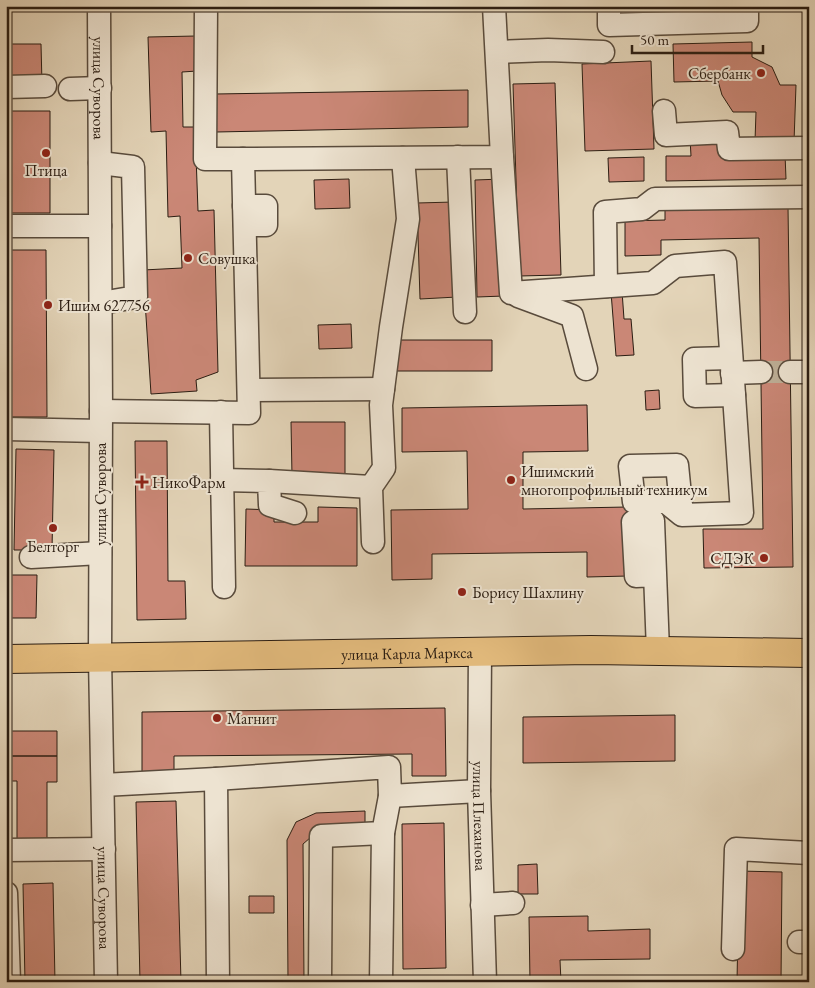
<svg xmlns="http://www.w3.org/2000/svg" width="815" height="988" font-family="'EB Garamond',serif">
  <style>
    .building { fill: #ca8776; stroke: #2b1d12 }
    .lines { fill: none; stroke-linecap: round; stroke-linejoin: round }
    .minor-tunnel { stroke: #beaf97; stroke-width: 22; stroke-dasharray: 22 11; stroke-linecap: butt }
    .minor-casing { stroke: #594b3c; stroke-width: 25 }
    .major-casing { stroke: #2b1d12; stroke-width: 30 }
    .minor { stroke: #ede3d1; stroke-width: 22 }
    .major { stroke: #e2ba7c; stroke-width: 28 }
    .poi-dot { fill: #8f2418; stroke: #ede3d1; stroke-width: 2 }
    .labels { text-anchor: middle; dominant-baseline: central; stroke-width: 4; stroke-linejoin: round; paint-order: stroke }
    .poi-label { font-size: 16px; fill: #2b1d12; stroke: #ede3d1; text-anchor: start }
    .street-label { font-size: 16px; fill: #2b1d12; stroke: #ede3d1 }
  </style>
  <rect width="100%" height="100%" fill="#e3d4b8"/>
  <filter id="stains"><feTurbulence type="fractalNoise" baseFrequency=".004" numOctaves="4"/><feColorMatrix values="0 0 0 0 .2 0 0 0 0 .09 0 0 0 0 .02 0 0 0 .5 -.17"/></filter>
  <radialGradient id="worn" r=".72"><stop offset=".6" stop-color="#630" stop-opacity="0"/><stop offset="1" stop-color="#630" stop-opacity=".3"/></radialGradient>
  <path class="building" d="M196,36L197,71L182,72L183,127H195L198,211L214,210L218,372L196,380L197,391L151,394L143,270L182,268L180,216L168,217L166,131L151,132L148,37Z
    M752,42V57L772,67L780,85H796L794,142L755,141L756,112H733L722,95L718,81L674,82L673,44Z
    M6,44H41L42,84L6,85Z
    M651,61L654,149L585,151L582,64Z
    M555,83L561,275L519,276L513,84Z
    M468,90V127L216,132L215,94Z
    M10,111H50V213H10Z
    M690,138H722L785,154L786,179L666,181V156H691Z
    M644,157V181L609,182L608,158Z
    M349,179L350,208L315,209L314,180Z
    M502,179L504,296L477,297L475,180Z
    M454,202L457,297L420,299L417,203Z
    M788,207L793,567L704,568L703,529H763L759,238L661,240V255L625,256V221L665,220V209Z
    M6,250H46L47,417H7Z
    M622,291L624,319H631L634,355L616,356L611,292Z
    M351,324L352,348L319,349L318,325Z
    M396,340H492V371H396Z
    M659,390L660,409L646,410L645,391Z
    M587,405L588,451L523,452V509L627,507L628,576L587,577V552L432,554V579L392,580L391,510L468,509L467,451L402,452V408Z
    M291,422H345V476H292Z
    M135,441H167L168,581H185L186,619L137,620Z
    M16,449L54,450L52,550H14Z
    M318,507L357,508V566H245L246,509L274,510V522H318Z
    M6,575H37L36,618H6Z
    M445,708L446,776H412V754L174,756V776L142,777V712Z
    M675,715V761L523,763V717Z
    M6,731H57V756H6Z
    M6,756H57V782H47V847H17V781H6Z
    M176,801L181,982H140L136,802Z
    M365,811V829L318,831L303,844L304,982H288L287,840L296,822L316,813Z
    M444,823L446,968L403,969L402,824Z
    M537,864L538,894H518V865Z
    M739,871L782,872L781,982H737Z
    M53,883L55,982H25L23,884Z
    M249,896H274V913H249Z
    M588,916V931L650,929V959L560,960L561,982H530L529,917Z"/>
  <g class="lines">
    <path class="minor-tunnel" d="M761,372H790"/>
    <defs>
      <g id="minor">
        <path id="s1" d="M99,6L101,411L100,657L106,982"/>
        <path d="M206,6L205,159H243"/>
        <path d="M609,6V25L747,21V6"/>
        <path d="M497,52L548,50L603,52"/>
        <path d="M6,87L45,86"/>
        <path d="M70,89L100,88"/>
        <path d="M664,111L666,135L727,132L729,149L809,148"/>
        <path d="M458,157L465,312"/>
        <path d="M502,157L511,293L653,283L675,266L725,262L742,513L682,515L677,465L630,466L634,502H666L682,515"/>
        <path d="M100,163L133,167L136,297L101,303"/>
        <path d="M244,206H266V225H245"/>
        <path d="M6,226H100"/>
        <path d="M606,286L605,212L642,209L655,199L809,197"/>
        <path d="M518,296L572,316L586,369"/>
        <path d="M731,358L694,359L695,396L734,395"/>
        <path d="M790,372H809"/>
        <path d="M732,373L761,372"/>
        <path d="M249,390L383,389"/>
        <path d="M101,411L249,413L243,159L502,157L494,6"/>
        <path d="M221,412L224,587"/>
        <path d="M6,429L100,431"/>
        <path d="M222,480L269,481L270,505L295,513"/>
        <path d="M269,481L371,487"/>
        <path d="M373,542L371,487L384,468L381,405L391,327L408,219L403,158"/>
        <path d="M31,557L100,553"/>
        <path d="M655,575L636,576L633,522L653,521L658,651"/>
        <path id="s2" d="M480,651L479,791L485,982"/>
        <path d="M216,779L218,982"/>
        <path d="M103,785L216,779L389,767L390,796L479,791"/>
        <path d="M6,850L104,849"/>
        <path d="M6,893L9,982"/>
        <path d="M482,905L513,903"/>
        <path d="M799,942H809"/>
        <path d="M733,949L736,849L809,853"/>
        <path d="M320,982L321,836L383,833L390,796"/>
        <path d="M381,982L383,833"/>
      </g>
      <g id="major">
        <path id="s3" d="M6,659L591,650L809,653"/>
      </g>
    </defs>
    <use href="#minor" class="minor-casing"/>
    <use href="#major" class="major-casing"/>
    <use href="#minor" class="minor"/>
    <use href="#major" class="major"/>
  </g>
  <g class="poi-dot">
    <circle cx="761" cy="73" r="5"/>
    <circle cx="46" cy="153" r="5"/>
    <circle cx="188" cy="258" r="5"/>
    <circle cx="48" cy="305" r="5"/>
    <circle cx="511" cy="480" r="5"/>
    <path d="M139.5 474.5h5v5h5v5h-5v5h-5v-5h-5v-5h5z"/>
    <circle cx="53" cy="528" r="5"/>
    <circle cx="764" cy="558" r="5"/>
    <circle cx="462" cy="592" r="5"/>
    <circle cx="217" cy="718" r="5"/>
  </g>
  <g class="labels">
    <g class="poi-label">
      <text x="751" y="73" text-anchor="end">Сбербанк</text>
      <text x="46" y="170" text-anchor="middle">Птица</text>
      <text x="198" y="258">Совушка</text>
      <text x="58" y="305">Ишим 627756</text>
      <text x="521" y="471">Ишимский<tspan x="521" dy="18">многопрофильный техникум</tspan></text>
      <text x="152" y="482">НикоФарм</text>
      <text x="53" y="546" text-anchor="middle">Белторг</text>
      <text x="754" y="558" text-anchor="end">СДЭК</text>
      <text x="472" y="592">Борису Шахлину</text>
      <text x="227" y="718">Магнит</text>
    </g>
    <g class="street-label">
      <text stroke="none"><textPath href="#s1" startOffset="82">улица Суворова</textPath></text>
      <text transform="translate(100 494) rotate(-90)">улица Суворова</text>
      <text stroke="none"><textPath href="#s3" startOffset="401">улица Карла Маркса</textPath></text>
      <text stroke="none"><textPath href="#s2" startOffset="165">улица Плеханова</textPath></text>
      <text stroke="none"><textPath href="#s1" startOffset="892">улица Суворова</textPath></text>
    </g>
  </g>
  <rect width="815" height="988" fill="none" stroke="#e3d4b8" stroke-width="25"/>
  <rect x="8" y="8" width="800" height="973" fill="none" stroke="#2b1d12" stroke-width="2.5"/>
  <rect x="12" y="12" width="790" height="963" fill="none" stroke="#2b1d12"/>
  <path d="M632 45v8h131v-8" fill="none" stroke="#2b1d12" stroke-width="2.5"/>
  <text x="640" y="45" font-size="15" fill="#2b1d12" stroke="#ede3d1" stroke-width="4" paint-order="stroke">50 m</text>
  <rect width="100%" height="100%" filter="url(#stains)"/>
  <rect width="100%" height="100%" fill="url(#worn)"/>
</svg>
